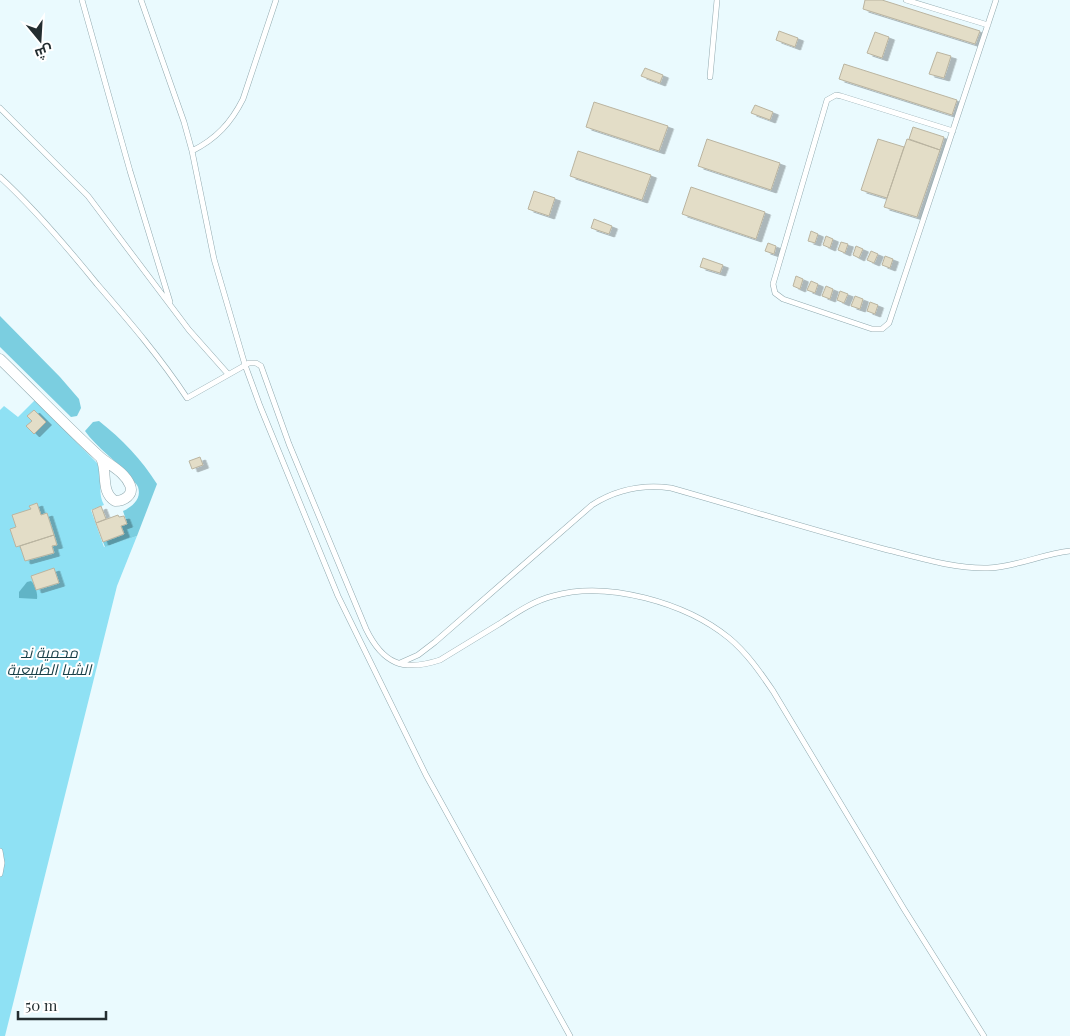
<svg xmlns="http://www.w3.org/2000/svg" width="1070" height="1036" font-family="'Playfair Display',Cairo,serif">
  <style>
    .green { fill: #8fe1f4 }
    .forest { fill: #7bcee0 }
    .water { fill: #61b4c6 }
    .building { fill: #e3ddc7; stroke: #bab4a0; filter: url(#shadow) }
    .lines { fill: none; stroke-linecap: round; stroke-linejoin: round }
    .service-casing { stroke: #90a9af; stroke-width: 6 }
    .minor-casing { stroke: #90a9af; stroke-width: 11 }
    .service { stroke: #fff; stroke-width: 5 }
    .minor { stroke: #fff; stroke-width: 10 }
    .labels { text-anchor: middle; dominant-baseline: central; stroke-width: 4; stroke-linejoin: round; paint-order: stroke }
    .park-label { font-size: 15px; font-style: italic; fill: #173e46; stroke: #fff }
  </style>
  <defs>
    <filter id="shadow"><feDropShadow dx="5.5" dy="3" stdDeviation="0" flood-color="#0004"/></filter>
  </defs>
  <rect width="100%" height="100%" fill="#eafafe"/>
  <path class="green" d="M35,400L97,463C105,477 96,491 104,505L91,510L104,547L137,536L117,586L5,1036H0V410L4,406L18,417Z"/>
  <path class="forest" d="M0,316L60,377L79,399L81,408L77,416L71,417L0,347Z
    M99,421C122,439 142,460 157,484L137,536L105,547L103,542L124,534L121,526L127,523L123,511C132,507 142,499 138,487C137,484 133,481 131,478C118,462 96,447 85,431L93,422Z"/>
  <path class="water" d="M31,581C35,584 38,594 37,599L19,598V592L27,582Z"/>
  <path class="building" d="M865,0H882L980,31L975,44L863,9Z
    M779,31L798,38L795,47L776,40Z
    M875,32L889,37L882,58L867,53Z
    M937,52L951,56L944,78L929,74Z
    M844,64L957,100L952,115L839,79Z
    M645,68L663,75L660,83L641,76Z
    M594,102L668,126L659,151L586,127Z
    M755,105L773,112L770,120L751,113Z
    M913,127L944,137L940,150L909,139Z
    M707,139L780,163L771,190L698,166Z
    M878,139L904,147L887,198L861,190Z
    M907,139L940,150L917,217L884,207Z
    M578,151L651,175L642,200L570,176Z
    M691,187L765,212L756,239L682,214Z
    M534,191L555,198L549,216L528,209Z
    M594,219L612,226L609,234L591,228Z
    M811,231L818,234L815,243L808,241Z
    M826,236L833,239L830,248L823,245Z
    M841,242L848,244L845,253L838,250Z
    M768,243L776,246L774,254L765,251Z
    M856,246L863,249L859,258L853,255Z
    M871,251L878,254L874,263L867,260Z
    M885,256L893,259L890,268L882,265Z
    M703,258L723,265L720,273L700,267Z
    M796,276L803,279L800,289L793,286Z
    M811,281L818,284L815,293L807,290Z
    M826,286L833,289L830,299L822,296Z
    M840,291L848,294L844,303L837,300Z
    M855,296L863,299L860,309L851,306Z
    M870,302L878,305L875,314L867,311Z
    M34,410L46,422L34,434L26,426L32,421L27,416Z
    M200,457L203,465L192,469L189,461Z
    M37,503L41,515L47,513L54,535L16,547L10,529L16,527L12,515L31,509L29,506Z
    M101,506L106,519L96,523L92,510Z
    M118,515L119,517L124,516L127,524L121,526L124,534L103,542L96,523Z
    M54,535L57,545L52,546L54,553L25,561L20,546Z
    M54,568L59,583L36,590L31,576Z"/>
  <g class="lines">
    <defs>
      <path id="service" d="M82,0L130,171L170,302
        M141,0L184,122L192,151L214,259L245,365L260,406L338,596L426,775L570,1036
        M906,0L988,25
        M710,77L717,0
        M0,108L88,196L189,330L228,374
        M953,131L841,96L836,95L827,100L773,284L775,293L783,299L872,329H882L889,323L996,0
        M192,151C216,139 231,123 243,99L276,0
        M0,177C35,209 67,247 97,284C129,321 160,357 187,398L249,363H256L261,366L289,444L366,629C383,664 403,672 440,660C460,648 479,636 499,624C516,613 533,601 553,596C607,580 686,603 729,638C747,653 760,672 773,691L904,909L984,1036
        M400,663L418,655L435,642L592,505C617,489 642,484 671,488C742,508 812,530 884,549C917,557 953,569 988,568C1016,567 1042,554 1070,551
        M0,851L2,863L0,874"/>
      <path id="minor" d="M0,359C33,391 65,425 99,456C109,465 124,471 130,485C134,495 124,501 115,501C100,492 108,472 101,458"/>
    </defs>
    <use href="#service" class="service-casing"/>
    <use href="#minor" class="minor-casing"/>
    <use href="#service" class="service"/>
    <use href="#minor" class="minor"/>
  </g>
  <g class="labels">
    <g class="park-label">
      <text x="49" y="652">محمية ند<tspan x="49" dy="17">الشبا الطبيعية</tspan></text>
    </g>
  </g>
  <g transform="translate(40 40) rotate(162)" stroke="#ffffff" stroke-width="4" paint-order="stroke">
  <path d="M0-4L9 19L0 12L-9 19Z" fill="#232d30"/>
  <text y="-8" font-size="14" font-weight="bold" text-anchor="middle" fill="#232d30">ش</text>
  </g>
  <path d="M18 1011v8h88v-8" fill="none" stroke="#232d30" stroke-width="2.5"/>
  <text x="25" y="1011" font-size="15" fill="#232d30" stroke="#ffffff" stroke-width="4" paint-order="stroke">50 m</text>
</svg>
